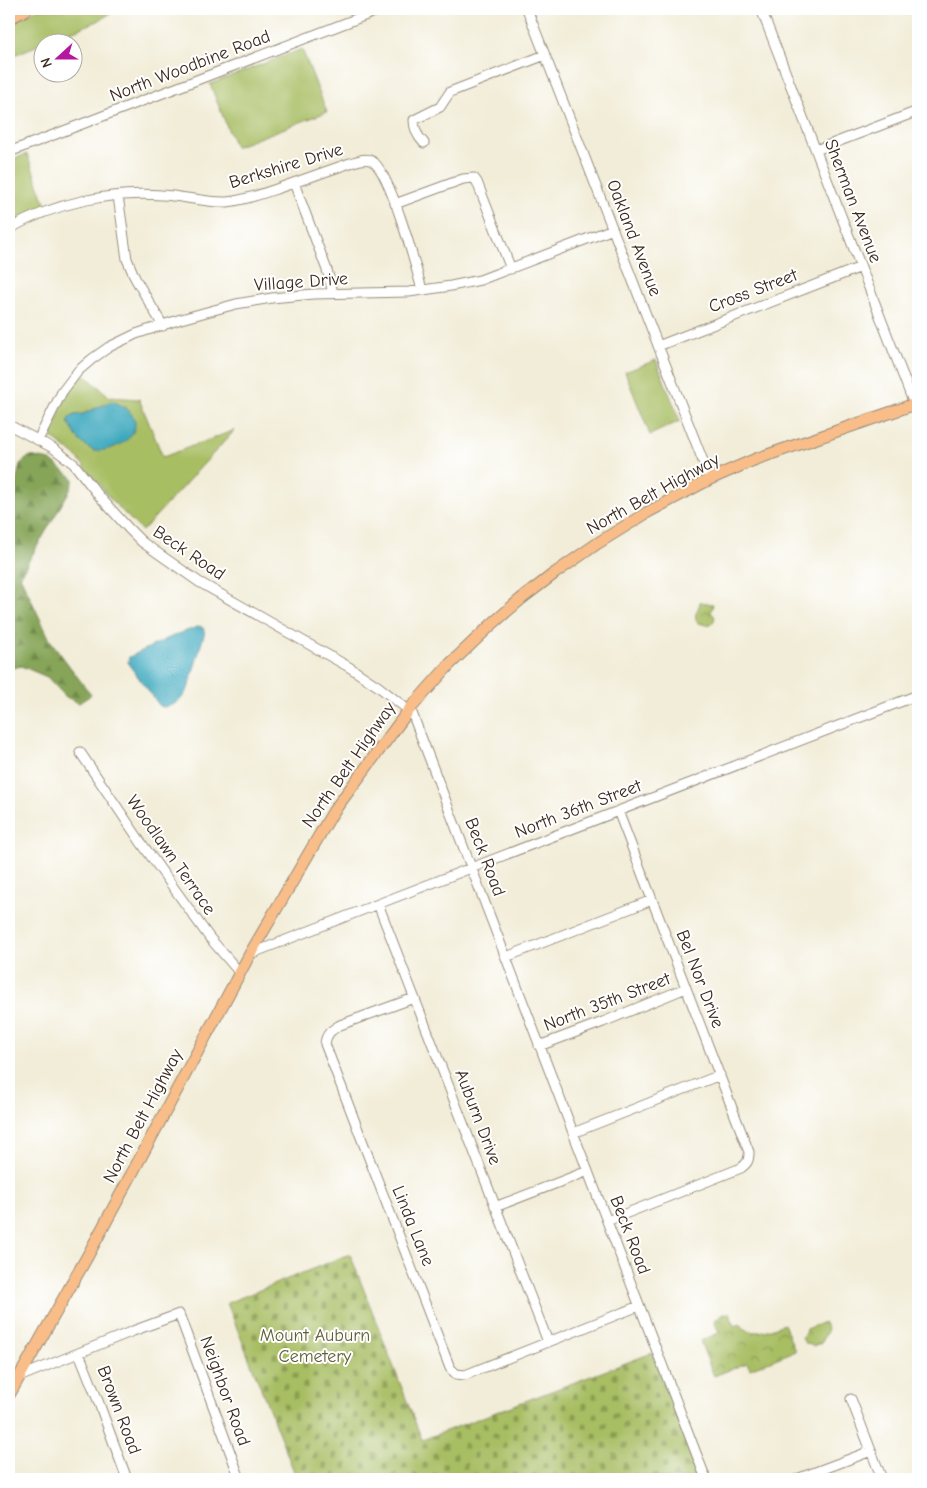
<svg xmlns="http://www.w3.org/2000/svg" width="927" height="1488" font-family="'Comic Neue',sans-serif">
  <style>
    .green { fill: #a8be63; stroke: #727440; fill-rule: evenodd }
    .forest { fill: url(#forest-firs); stroke: #60683c }
    .cemetery { fill: url(#cemetery-stones); stroke: #727440 }
    .park { fill: url(#park-crowns); stroke: #727440 }
    .water { fill: #3ea9be; stroke: #3c6a6e }
    .lines { fill: none; stroke-linecap: round; stroke-linejoin: round }
    .minor-casing { stroke: #968c7b; stroke-width: 11 }
    .major-casing { stroke: #968c7b; stroke-width: 13 }
    .highway-casing { stroke: #968c7b; stroke-width: 14 }
    .minor { stroke: #fff; stroke-width: 9 }
    .major { stroke: #f8bd88; stroke-width: 11 }
    .highway { stroke: #f8bd88; stroke-width: 12 }
    .labels { text-anchor: middle; dominant-baseline: central; stroke-width: 4; stroke-linejoin: round; paint-order: stroke }
    .street-label { font-size: 18px; fill: #3b2a1e; stroke: #fff }
    .park-label { font-size: 18px; fill: #615e36; stroke: #fff }
  </style>
  <defs>
    <pattern id="forest-firs" width="22" height="20" patternUnits="userSpaceOnUse" patternTransform="scale(1.25)"><rect width="22" height="20" fill="#86a559"/><path d="M5 1l3.5 6h-7zM16 11l3.5 6h-7z" fill="#6f8749"/></pattern>
    <pattern id="cemetery-stones" width="16" height="16" patternUnits="userSpaceOnUse" patternTransform="scale(1.25)"><rect width="16" height="16" fill="#a8be63"/><path d="M2 7V4a2 2 0 0 1 4 0v3zM10 15v-3a2 2 0 0 1 4 0v3z" fill="#8a9b51"/></pattern>
    <pattern id="park-crowns" width="20" height="18" patternUnits="userSpaceOnUse" patternTransform="scale(1.25)"><rect width="20" height="18" fill="#a8be63"/><path d="M2 6a3 3 0 1 1 6 0M12 15a3 3 0 1 1 6 0" fill="none" stroke="#8a9b51"/></pattern>
  </defs>
  <rect width="100%" height="100%" fill="#fff"/>
  <filter id="ink" filterUnits="userSpaceOnUse"><feTurbulence type="fractalNoise" baseFrequency=".02" numOctaves="2"/><feDisplacementMap in="SourceGraphic" scale="10" xChannelSelector="R" yChannelSelector="G"/><feConvolveMatrix kernelMatrix="1 2 1 2 8 2 1 2 1" color-interpolation-filters="sRGB"/></filter>
  <filter id="wash" filterUnits="userSpaceOnUse"><feTurbulence type="fractalNoise" baseFrequency=".0096" numOctaves="4" result="noise"/><feDisplacementMap in="SourceGraphic" scale="20" xChannelSelector="R" yChannelSelector="G"/><feGaussianBlur stdDeviation="1.12" result="paint"/><feColorMatrix in="noise" values="0 0 0 0 0 0 0 0 0 0 0 0 0 0 0 0 0 1.4 0 .05"/><feComposite in="paint" operator="in"/></filter>
  <g filter="url(#wash)">
    <rect width="100%" height="100%" fill="#f2edd8"/>
    <path class="green" d="M38,9H118L98,21L9,57V24Z
      M302,49L327,112L235,147L210,84Z
      M27,154L47,208L24,216L9,224V161Z
      M656,360L680,421L650,435L625,372Z
      M85,375L110,397L139,399L163,457L235,430L142,531L114,503L75,455L52,438V432C61,411 65,388 85,375ZM112,401L127,408L94,451L78,439L75,431L68,422L74,415L83,414Z"/>
    <path class="forest" d="M30,456L50,460L74,479L70,490L20,576L50,640L91,695L79,703L66,697L47,677L21,666L9,669V501H12L20,464Z"/>
    <path class="cemetery" d="M350,1254L422,1440L652,1353L700,1479H297L227,1303Z"/>
    <path class="park" d="M700,602L713,604L711,612L715,617L713,623L708,625L698,623C692,615 699,610 700,602Z
      M725,1313L726,1315L729,1313L734,1326L740,1324C752,1339 770,1329 784,1324L795,1351L750,1369L747,1363L714,1376L700,1341L719,1333L714,1320L721,1317L720,1315Z
      M824,1322L828,1329L821,1343L813,1346L805,1343L802,1338L807,1329Z"/>
    <path class="water" d="M112,401C157,419 128,451 94,451C90,448 83,445 80,441C75,435 72,428 68,422L69,418L75,415L83,414Z
      M200,626L203,628L205,631L204,635L188,689C182,700 174,707 162,707L159,705L129,665L128,661L129,657L175,635Z"/>
  </g>
  <g filter="url(#ink)">
    <g class="lines">
      <defs>
        <path id="minor" d="M527,9L710,479
          M761,9L914,404
          M424,143C418,137 414,129 414,120L440,107L450,92L545,55
          M816,150L918,111
          M9,152L382,9
          M294,183L327,270L333,293
          M118,196L127,259L135,278L163,326
          M395,204L463,179L474,178L477,182L511,269
          M9,229C54,203 110,191 162,195C182,196 209,203 227,202C246,200 264,193 282,187C305,179 327,171 350,163C357,161 366,157 372,161C390,171 416,267 422,290
          M658,346L861,267
          M9,425L53,448L74,464L100,497L129,529L142,542L162,556L199,582L349,667L379,687L412,713L706,1479
          M38,440L62,392L78,371L92,359L109,347L136,334L181,319L236,304L272,298L313,294L409,292L451,286L480,280L613,229
          M80,752L140,841L209,937L240,973
          M378,904L548,1342
          M250,954L378,904L918,695
          M506,957L652,900
          M414,998L340,1025C332,1030 326,1033 325,1044L450,1368L456,1374L465,1375L639,1306
          M539,1046L603,1022L686,988
          M573,1133L720,1075
          M495,1207L588,1171
          M607,1221L741,1168C748,1163 749,1160 749,1152L618,811
          M79,1353L97,1398L127,1479
          M19,1377L133,1331L179,1314L240,1479
          M851,1399L882,1479
          M797,1479L871,1451"/>
        <path id="major" d="M9,1395L87,1257L250,954L333,812L409,710L450,664L491,625L521,599L555,573L598,543L648,512L710,479L756,459L918,403"/>
        <path id="highway" d="M9,18L26,9"/>
      </defs>
      <use href="#minor" class="minor-casing"/>
      <use href="#major" class="major-casing"/>
      <use href="#highway" class="highway-casing"/>
      <use href="#minor" class="minor"/>
      <use href="#major" class="major"/>
      <use href="#highway" class="highway"/>
    </g>
  </g>
  <g class="labels">
    <g class="street-label">
      <text transform="translate(190 66) rotate(-21)">North Woodbine Road</text>
      <text transform="translate(286 166) rotate(-17)">Berkshire Drive</text>
      <text transform="translate(853 201) rotate(69)">Sherman Avenue</text>
      <text transform="translate(634 238) rotate(69)">Oakland Avenue</text>
      <text transform="translate(301 282) rotate(-4)">Village Drive</text>
      <text transform="translate(753 291) rotate(-21)">Cross Street</text>
      <text transform="translate(653 494) rotate(-29)">North Belt Highway</text>
      <text transform="translate(189 553) rotate(34)">Beck Road</text>
      <text transform="translate(349 765) rotate(-55)">North Belt Highway</text>
      <text transform="translate(578 809) rotate(-21)">North 36th Street</text>
      <text transform="translate(171 855) rotate(55)">Woodlawn Terrace</text>
      <text transform="translate(485 857) rotate(69)">Beck Road</text>
      <text transform="translate(700 979) rotate(69)">Bel Nor Drive</text>
      <text transform="translate(607 1002) rotate(-21)">North 35th Street</text>
      <text transform="translate(143 1116) rotate(-62)">North Belt Highway</text>
      <text transform="translate(478 1117) rotate(69)">Auburn Drive</text>
      <text transform="translate(413 1226) rotate(68)">Linda Lane</text>
      <text transform="translate(630 1235) rotate(69)">Beck Road</text>
      <text transform="translate(225 1391) rotate(70)">Neighbor Road</text>
      <text transform="translate(119 1410) rotate(69)">Brown Road</text>
    </g>
    <g class="park-label">
      <text x="315" y="1335">Mount Auburn<tspan x="315" dy="21">Cemetery</tspan></text>
    </g>
  </g>
  <rect width="927" height="1488" fill="none" stroke="#fff" stroke-width="30"/>
  <g transform="translate(58 58) rotate(249)"><circle r="24" fill="#ffffff" stroke="#b1aaa5"/>
  <path d="M0-4L9 19L0 12L-9 19Z" fill="#b5179e"/>
  <text y="-8" font-size="14" font-weight="bold" text-anchor="middle" fill="#3b2a1e">N</text>
  </g>
</svg>
